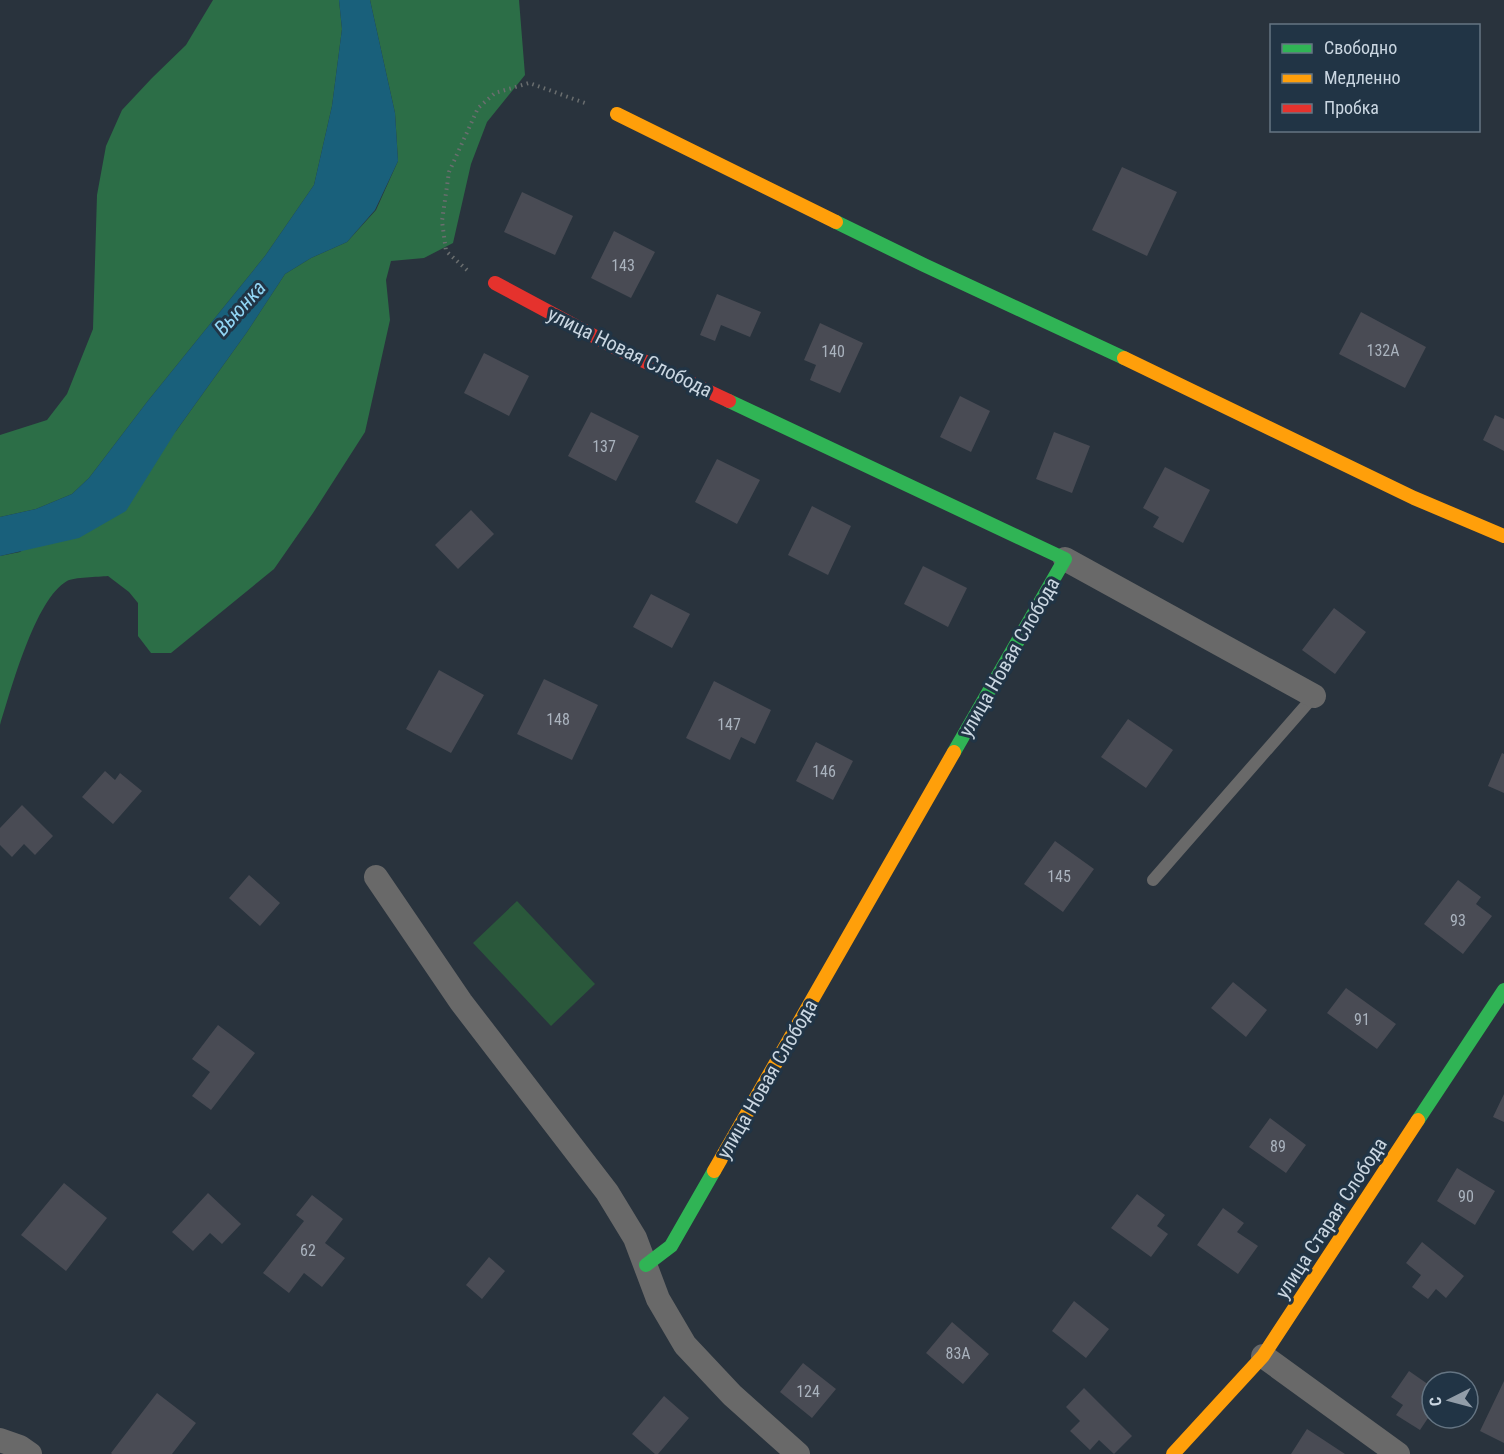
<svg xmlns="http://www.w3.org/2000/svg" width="1504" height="1454" font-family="'Roboto Condensed',sans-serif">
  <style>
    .green { fill: #2a583b }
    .forest { fill: #2c6e47 }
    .water { fill: #19607b }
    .building { fill: #494b54 }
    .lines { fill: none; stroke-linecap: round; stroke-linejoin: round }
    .path { stroke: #6a6e6f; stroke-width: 4; stroke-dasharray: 1.5 4.5; stroke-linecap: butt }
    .lane { stroke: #696969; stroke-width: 12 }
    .street { stroke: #696969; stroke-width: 24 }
    .fast { stroke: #30b455; stroke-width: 14 }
    .slow { stroke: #ff9f0a; stroke-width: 14 }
    .jam { stroke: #e5322d; stroke-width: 14 }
    .labels { text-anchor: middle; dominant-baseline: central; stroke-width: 6; stroke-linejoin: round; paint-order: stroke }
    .number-label { font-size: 16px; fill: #aab3be }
    .street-label { font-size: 20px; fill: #cad6e1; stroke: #213445 }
    .water-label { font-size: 21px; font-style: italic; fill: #91d5f4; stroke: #213445 }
  </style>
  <rect width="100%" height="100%" fill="#29333d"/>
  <path class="green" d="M517,901L595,984L551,1026L473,943Z"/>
  <path class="forest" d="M213,0H339L342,29L332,106L314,185L265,256L147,402L89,478L72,494L36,509L0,517V435L47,420L67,394L93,329L97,195L106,146L122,110L152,78L186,45Z
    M370,0H519L525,75L487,122L471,164L453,243L424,258L391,261L386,280L390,320L365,432L313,513L274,569L171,653H151L138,636V603L129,592L108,576C98,577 74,577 67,581C35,599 11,690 0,725V556L20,552L176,431L247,332L285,274L311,258L347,242L376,210L398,161L395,113Z"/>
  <path class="water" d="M339,0H370L395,113L398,161L375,210L347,242L311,258L285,274L247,332L176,431L126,511L79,538L0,556V517L36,509L72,494L89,478L147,402L265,256L314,185L332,106L342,29Z"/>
  <path class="building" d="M1122,167L1177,192L1147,256L1092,230Z
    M522,192L573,216L555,255L504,232Z
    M614,231L655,252L631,298L591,278Z
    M717,294L761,312L750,337L721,325L715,341L700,335Z
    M1361,312L1426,347L1405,388L1339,354Z
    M820,323L863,343L840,393L810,380L816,365L804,360Z
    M484,353L529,376L509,416L464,393Z
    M960,396L990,411L971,452L940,437Z
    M591,412L639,436L616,481L568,456Z
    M1495,415L1504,419V451L1483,440Z
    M1054,432L1090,446L1072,493L1036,479Z
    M717,459L760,480L737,524L695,502Z
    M1165,467L1210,490L1183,543L1153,527L1159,517L1143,508Z
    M812,506L851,526L828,575L788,555Z
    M471,510L494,534L458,569L435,545Z
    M923,566L967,588L948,627L904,604Z
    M651,594L690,614L672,648L633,627Z
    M1334,608L1366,632L1335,674L1302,650Z
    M439,670L484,695L451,753L406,729Z
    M544,679L598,705L572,760L517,734Z
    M714,681L771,710L755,744L741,737L730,760L686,738Z
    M1128,719L1173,750L1146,788L1101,757Z
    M816,742L853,761L833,800L796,781Z
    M1502,753L1504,754V793L1488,786Z
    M105,771L115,780L120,773L142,791L113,824L82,797Z
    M22,805L53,836L35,855L24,844L12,857L0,845V828Z
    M1055,841L1094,869L1063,912L1024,884Z
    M249,875L280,903L260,926L229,898Z
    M1458,880L1481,897L1476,904L1492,916L1463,954L1424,924Z
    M1233,982L1267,1010L1246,1037L1211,1008Z
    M1346,988L1396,1024L1377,1049L1327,1013Z
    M218,1025L255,1053L211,1110L192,1096L210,1072L192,1059Z
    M1504,1094V1122L1493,1117Z
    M1270,1118L1306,1145L1286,1173L1249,1147Z
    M1457,1168L1495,1191L1475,1225L1437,1201Z
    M64,1183L107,1218L66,1271L21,1235Z
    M208,1193L241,1224L222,1244L210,1233L193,1251L172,1232Z
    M1137,1194L1165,1215L1157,1226L1168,1234L1151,1257L1111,1228Z
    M312,1195L343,1219L325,1243L345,1258L322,1287L304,1273L289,1293L263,1273L304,1221L296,1215Z
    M1223,1208L1244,1223L1237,1232L1258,1246L1238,1274L1197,1245Z
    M1422,1242L1464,1276L1446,1298L1436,1289L1428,1299L1412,1287L1421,1275L1406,1263Z
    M489,1257L505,1271L482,1299L466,1285Z
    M1074,1301L1109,1329L1086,1358L1052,1331Z
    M952,1322L989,1354L963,1384L926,1353Z
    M803,1363L836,1389L812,1418L780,1392Z
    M1409,1371L1432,1387V1412L1420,1430L1396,1415L1403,1405L1391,1397Z
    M1504,1381V1443L1480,1431Z
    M1084,1388L1132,1436L1114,1454L1099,1440L1090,1450L1070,1431L1080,1421L1066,1407Z
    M157,1393L196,1423L172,1454H112L111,1453Z
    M664,1396L689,1418L658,1454H655L632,1434Z
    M1307,1429L1345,1454H1291Z"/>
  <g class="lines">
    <path class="path" d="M467,270L446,251L442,221L449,172L478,108L495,93L529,83L588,104"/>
    <path class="lane" d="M1153,880L1314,696"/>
    <path class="street" d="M1065,559L1314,696
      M376,877L461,1002L607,1192L635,1238L658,1299L685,1345L732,1395L798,1454
      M1263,1356L1398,1454
      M0,1440L20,1447L30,1454"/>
    <path class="fast" d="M836,222L924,265L1124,358
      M729,401L1065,559L954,752
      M1418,1120L1504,990
      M646,1265L671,1246L714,1171"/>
    <path class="slow" d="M617,114L836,222
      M1124,358L1414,498L1504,536
      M714,1171L954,752
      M1173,1454L1263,1356L1418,1120"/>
    <path class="jam" d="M495,283L618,349L729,401"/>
  </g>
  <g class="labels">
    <g class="number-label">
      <text x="623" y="265">143</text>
      <text x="1383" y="350">132А</text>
      <text x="833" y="351">140</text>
      <text x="604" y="446">137</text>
      <text x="558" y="719">148</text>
      <text x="729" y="724">147</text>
      <text x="824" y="771">146</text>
      <text x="1059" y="876">145</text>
      <text x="1458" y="920">93</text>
      <text x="1362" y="1019">91</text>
      <text x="1278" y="1146">89</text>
      <text x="1466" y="1196">90</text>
      <text x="308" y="1250">62</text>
      <text x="958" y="1353">83А</text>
      <text x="808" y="1391">124</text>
    </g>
    <g class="street-label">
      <text transform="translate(630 352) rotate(26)">улица Новая Слобода</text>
      <text transform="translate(1009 657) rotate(-60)">улица Новая Слобода</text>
      <text transform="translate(767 1079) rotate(-60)">улица Новая Слобода</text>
      <text transform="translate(1331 1218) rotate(-57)">улица Старая Слобода</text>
    </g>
    <g class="water-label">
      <text transform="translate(240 308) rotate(-48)">Вьюнка</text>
    </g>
  </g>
  <rect x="1270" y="24" width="210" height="108" fill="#213445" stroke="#657583" stroke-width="1.5"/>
  <rect x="1282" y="44" width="30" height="9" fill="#30b455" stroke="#657583" stroke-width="1.5"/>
  <text x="1324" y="54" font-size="18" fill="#cad6e1">Свободно</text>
  <rect x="1282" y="74" width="30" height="9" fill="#ff9f0a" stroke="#657583" stroke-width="1.5"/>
  <text x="1324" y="84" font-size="18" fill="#cad6e1">Медленно</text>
  <rect x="1282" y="104" width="30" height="9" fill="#e5322d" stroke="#657583" stroke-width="1.5"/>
  <text x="1324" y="114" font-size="18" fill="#cad6e1">Пробка</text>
  <g transform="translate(1450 1400) rotate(264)"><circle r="28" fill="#213445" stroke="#657583" stroke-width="1.5"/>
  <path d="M0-4.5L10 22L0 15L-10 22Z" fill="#929da8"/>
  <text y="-9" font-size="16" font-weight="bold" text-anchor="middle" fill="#cad6e1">С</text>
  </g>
</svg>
